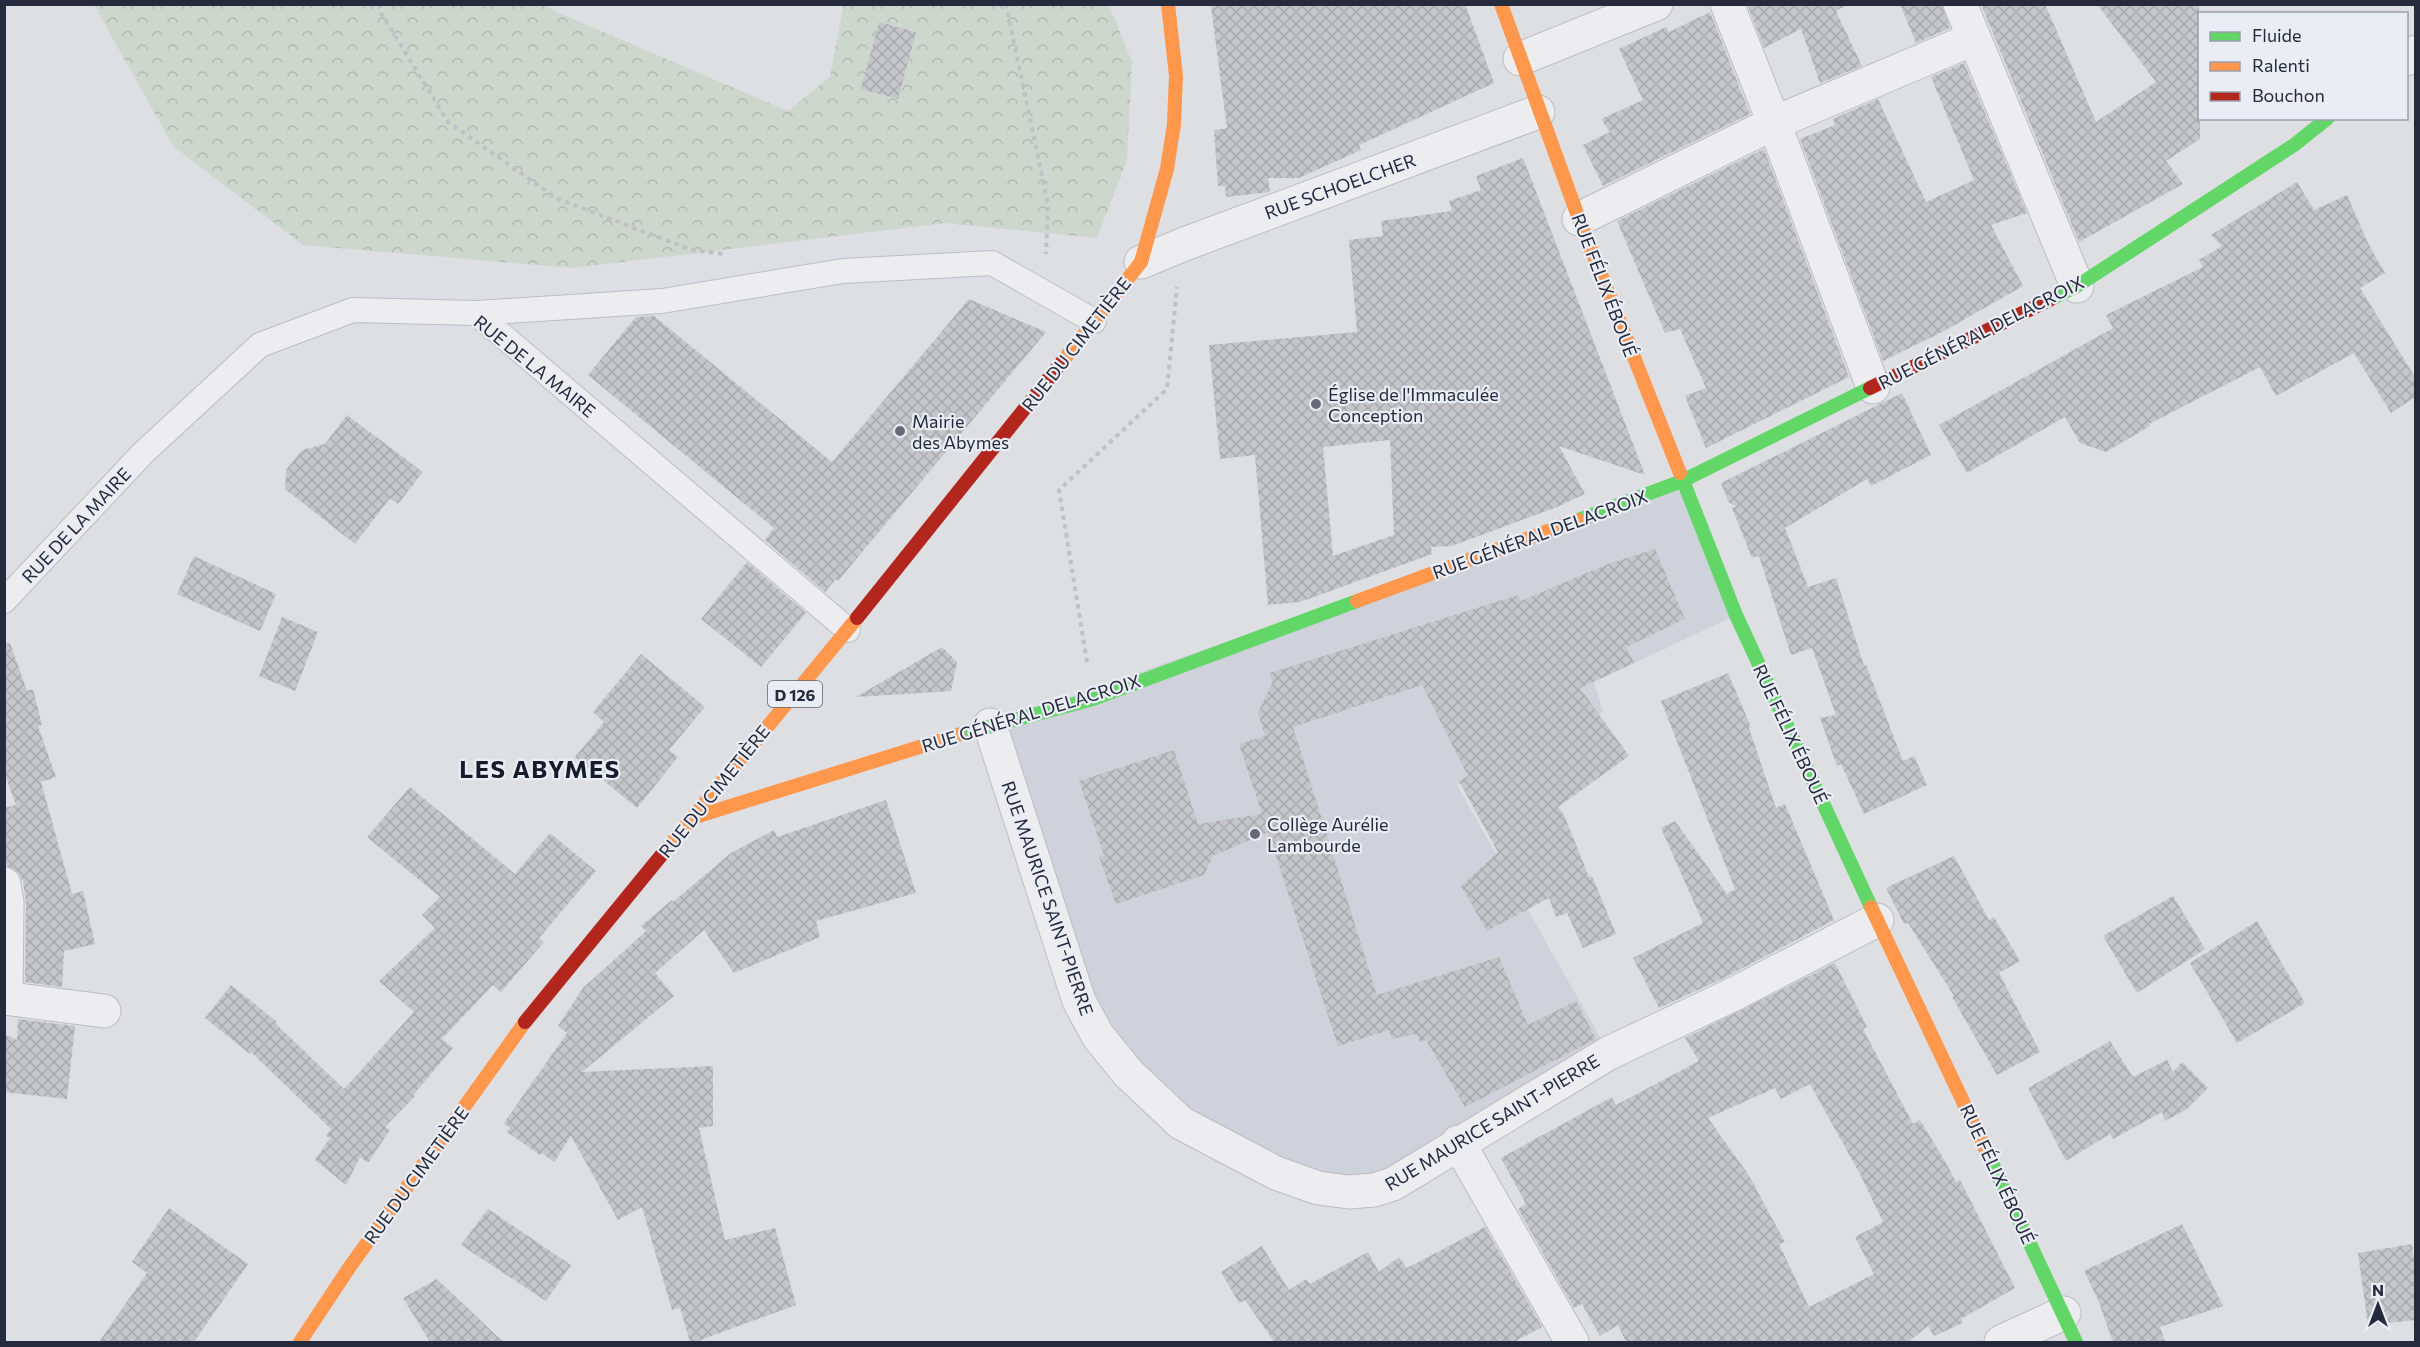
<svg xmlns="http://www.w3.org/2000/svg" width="2420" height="1347" font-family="Commissioner,sans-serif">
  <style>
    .built { fill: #cfd2da }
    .forest { fill: url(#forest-crowns) }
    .building { fill: url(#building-cross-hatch); fill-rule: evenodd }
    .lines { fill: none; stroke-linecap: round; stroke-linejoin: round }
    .lane-casing { stroke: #bcbdc1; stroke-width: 26 }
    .street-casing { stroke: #bcbdc1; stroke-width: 35 }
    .path { stroke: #c0c0c6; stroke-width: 4; stroke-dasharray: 4.5 4.5; stroke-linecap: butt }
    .lane { stroke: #ededf0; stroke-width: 24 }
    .street { stroke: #ededf0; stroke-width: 33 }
    .fast { stroke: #63d668; stroke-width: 14 }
    .slow { stroke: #ff974d; stroke-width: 14 }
    .jam { stroke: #b3261e; stroke-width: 14 }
    .poi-dot { fill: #666a76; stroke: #eaedf4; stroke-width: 2 }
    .labels { text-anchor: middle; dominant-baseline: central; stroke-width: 4.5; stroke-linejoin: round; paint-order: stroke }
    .shield { fill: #eaedf4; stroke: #606573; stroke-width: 1.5 }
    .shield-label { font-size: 16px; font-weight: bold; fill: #252b3c }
    .street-label { font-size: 18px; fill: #252b3c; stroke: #eaedf4 }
    .poi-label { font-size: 18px; fill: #252b3c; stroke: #eaedf4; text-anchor: start }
    .district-label { font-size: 24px; font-weight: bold; letter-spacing: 1.5px; fill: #171c2c; stroke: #eaedf4 }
  </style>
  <defs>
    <pattern id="forest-crowns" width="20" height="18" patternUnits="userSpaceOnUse" patternTransform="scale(1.5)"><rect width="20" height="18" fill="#cdd7ce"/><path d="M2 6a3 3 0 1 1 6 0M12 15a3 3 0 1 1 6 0" fill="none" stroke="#b0b9b2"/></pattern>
    <pattern id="building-cross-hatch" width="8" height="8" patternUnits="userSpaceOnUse" patternTransform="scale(1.5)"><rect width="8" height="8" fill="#c4c6ca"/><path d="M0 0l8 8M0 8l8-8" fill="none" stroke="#a8aaae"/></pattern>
  </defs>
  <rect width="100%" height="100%" fill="#dedfe3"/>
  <path class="built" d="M1682,481L1736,615L1594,682L1603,712L1457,785L1609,1053L1374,1190L1229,1150L1098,1036L990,725Z"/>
  <path class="forest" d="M94,5H545L559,13L788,111L830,77L843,8L841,5H1109L1132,62L1127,160L1097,238L945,223L573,268L303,245L173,146Z"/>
  <path class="building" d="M1227,4H1465L1494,83L1359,145L1361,150L1299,178H1268L1270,192L1226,197L1225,186H1218L1214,130L1227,128L1211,7Z
    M1747,4H1848L1836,11L1862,66L1820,83L1801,29L1764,48Z
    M1900,4H1942L1950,28L1916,43Z
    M1981,4H2045L2096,122L2156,82L2097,4H2199L2200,139L2166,161L2183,184L2079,242Z
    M1710,12L1750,114L1603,186L1583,145L1610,132L1601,119L1643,100L1619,49L1666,27L1669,32Z
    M879,22L916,32L898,99L861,89Z
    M1964,63L2027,213L1991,225L2023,286L1946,330L1883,361L1800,139L1835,125L1833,119L1878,99L1926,202L1974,180L1931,77Z
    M1764,149L1849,377L1706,448L1685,396L1706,388L1680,329L1665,333L1617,221Z
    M1523,158L1645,475L1559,446L1585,494L1557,507L1452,546L1431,547L1432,554L1300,602L1268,605L1255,455L1220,459L1209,345L1357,332L1349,240L1383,236L1381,221L1452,211L1449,201L1481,190L1476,176ZM1390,440L1394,535L1333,556L1323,447Z
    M2297,182L2314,210L2347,195L2369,245L2385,273L2360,288L2415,377V397L2391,413L2354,353L2276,396L2260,367L2149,424L2150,426L2106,452L2080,443L2065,417L1967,473L1939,425L2113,328L2106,315L2203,267L2199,260L2222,246L2211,235Z
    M969,299L1046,332L838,581L836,579L825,592L765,540L774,528L588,375L636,317L654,316L832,462Z
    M1902,393L1931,455L1871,486L1867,479L1785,528L1808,587L1836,578L1864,666L1866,665L1903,761L1914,756L1927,785L1864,814L1841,764L1837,766L1820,718L1836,715L1812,648L1791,655L1759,556L1752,558L1732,508L1736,506L1729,503L1721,483Z
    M347,415L423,472L398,504L390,498L355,544L285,489L286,470L302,450L325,444Z
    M1655,549L1685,619L1626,647L1634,663L1580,688L1629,756L1558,807L1564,815L1589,877L1592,876L1616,934L1583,948L1567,913L1556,917L1549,898L1487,931L1461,886L1498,852L1459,781L1468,776L1422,685L1293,727L1377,995L1499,957L1528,1025L1576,1001L1596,1039L1465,1107L1426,1040L1420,1042L1416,1034L1392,1039L1389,1030L1338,1046L1268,832L1213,856L1204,875L1116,904L1099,857L1104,855L1079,781L1174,750L1198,824L1262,814L1239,744L1265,736L1258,713L1272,683L1270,673L1518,595L1521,601L1608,564Z
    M194,556L276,594L260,631L177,594Z
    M747,562L806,613L761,667L701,619Z
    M282,617L318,632L295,691L259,676Z
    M10,643L27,691L33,689L42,725L38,726L56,777L41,782L72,894L83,891L95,944L64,951L62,987L25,982L26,903L23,881L18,872L7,866L4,858V808L16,805L4,772V644Z
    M942,647L957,662L951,691L856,697Z
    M641,654L705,707L669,750L678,757L637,808L575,757L604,722L593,712Z
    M1728,673L1751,727L1749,728L1776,808L1785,804L1834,920L1724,978L1659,1008L1633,958L1703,923L1661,828L1675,821L1727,894L1735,889L1661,701Z
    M410,787L515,874L550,833L596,871L539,938L544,942L501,992L493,985L442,1039L453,1048L414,1094L415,1096L385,1127L390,1130L368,1163L360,1157L346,1185L315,1160L330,1138L326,1136L331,1129L251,1052L250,1054L205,1018L231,985L277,1022L276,1024L344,1089L414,1012L379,981L435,928L422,915L440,897L367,837Z
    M886,800L916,893L816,921L820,937L734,973L704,930L655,973L674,996L582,1072L713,1066V1126L699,1128L725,1240L775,1228L796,1305L695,1342H690L680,1308L672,1310L642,1207L618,1220L571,1136L554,1162L542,1153L540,1155L507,1132L510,1128L504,1123L567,1033L558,1026L583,988L646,931L641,926L672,900L673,902L731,853L774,830L777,837Z
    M1954,856L1989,920L1994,917L2020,961L1999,973L2040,1052L1997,1075L1952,997L1954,996L1908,923L1904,924L1886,888Z
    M2173,896L2205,949L2137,993L2103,936Z
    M2257,921L2305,1003L2237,1043L2190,963Z
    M1835,963L1867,1027L1863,1029L1913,1124L1920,1120L1945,1161L1956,1182L1960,1180L2015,1288L1961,1319L1963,1323L1934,1336L1928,1326L1908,1342H1626L1618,1325L1600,1336L1582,1304L1574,1308L1518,1209L1526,1204L1501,1158L1612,1097L1616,1105L1699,1061L1685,1038ZM1810,1084L1861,1176L1883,1222L1855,1237L1874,1274L1809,1307L1779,1244L1785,1242L1768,1211L1750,1177L1708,1118L1775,1088L1781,1099Z
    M18,1019L75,1026L67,1099L4,1092V1034L17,1040Z
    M2110,1041L2133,1077L2167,1060L2173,1072L2182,1062L2208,1088L2187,1109L2165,1121L2162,1112L2113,1139L2110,1134L2066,1161L2028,1088Z
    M169,1208L248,1264L194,1342H99L147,1273L132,1262Z
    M488,1209L571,1265L546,1301L461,1245Z
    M2182,1224L2223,1306L2160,1327L2165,1342H2113L2098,1300L2084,1271Z
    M1485,1227L1542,1327L1514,1342H1274L1245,1300L1239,1303L1221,1272L1262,1246L1289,1290L1306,1279L1310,1284L1368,1252L1379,1272L1399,1257L1407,1268Z
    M2412,1244L2415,1268V1320L2368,1325L2358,1253Z
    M437,1279L503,1342H430L403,1298Z"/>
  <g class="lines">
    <defs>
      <path id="lane" d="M476,313L662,301L843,271L992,263L1094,321
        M4,601L143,453L260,345L353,310L476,313L848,630"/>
      <path id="street" d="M1727,4L1774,123L1873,387
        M1960,4L2077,286
        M1520,59L1656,4
        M2406,59L2416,52
        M1579,219L1774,123L1973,39
        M1141,262L1182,245L1538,112
        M990,725L1079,1001L1098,1036L1128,1073L1181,1123L1276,1173L1318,1188L1349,1192L1374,1190L1393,1184L1609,1053L1732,995L1877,920
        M4,884L7,903L6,998
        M4,998L104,1011
        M1458,1142L1572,1342
        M2001,1342L2064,1313"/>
    </defs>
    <use href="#lane" class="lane-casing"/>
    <use href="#street" class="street-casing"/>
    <path class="path" d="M379,4L381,13L448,122L558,199L692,250L723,254
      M1006,4L1048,205L1046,254
      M1087,662L1059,490L1167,389L1177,287"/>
    <use href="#lane" class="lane"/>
    <use href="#street" class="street"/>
    <path class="fast" d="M2053,298L2077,286L2294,145L2328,118
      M1680,473L1736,615L1871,907
      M1578,520L1682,481L1870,388
      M958,735L1093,699L1357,601
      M1985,1148L2076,1342"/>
    <path class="slow" d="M1501,4L1579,219L1680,473
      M1062,362L1141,262L1167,169L1174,124L1176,76L1168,4
      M1357,601L1578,520
      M692,818L958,735
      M664,852L857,618
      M1871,907L1985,1148
      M300,1342L349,1268L525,1022"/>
    <path class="jam" d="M1870,388L2053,298
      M857,618L1062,362
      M525,1022L664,852"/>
  </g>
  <g class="poi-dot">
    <circle cx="1316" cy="404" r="6"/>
    <circle cx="900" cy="431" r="6"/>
    <circle cx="1255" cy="834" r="6"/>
  </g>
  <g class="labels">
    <rect class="shield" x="768" y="681" width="54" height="26" rx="4.5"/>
    <g class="shield-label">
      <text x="795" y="694">D 126</text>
    </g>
    <g class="street-label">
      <text transform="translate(1340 186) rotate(-20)">RUE SCHOELCHER</text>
      <text transform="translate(1605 285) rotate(69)">RUE FÉLIX ÉBOUÉ</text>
      <text transform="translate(1981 332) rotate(-27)">RUE GÉNÉRAL DELACROIX</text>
      <text transform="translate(1076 344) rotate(-52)">RUE DU CIMETIÈRE</text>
      <text transform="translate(535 366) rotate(39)">RUE DE LA MAIRE</text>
      <text transform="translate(76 525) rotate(-47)">RUE DE LA MAIRE</text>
      <text transform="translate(1540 534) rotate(-20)">RUE GÉNÉRAL DELACROIX</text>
      <text transform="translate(1031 713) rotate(-17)">RUE GÉNÉRAL DELACROIX</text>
      <text transform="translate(1791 734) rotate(65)">RUE FÉLIX ÉBOUÉ</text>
      <text transform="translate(714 791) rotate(-51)">RUE DU CIMETIÈRE</text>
      <text transform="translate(1048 898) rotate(71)">RUE MAURICE SAINT-PIERRE</text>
      <text transform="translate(1492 1122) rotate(-31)">RUE MAURICE SAINT-PIERRE</text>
      <text transform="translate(1998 1174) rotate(65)">RUE FÉLIX ÉBOUÉ</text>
      <text transform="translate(416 1175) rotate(-54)">RUE DU CIMETIÈRE</text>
    </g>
    <g class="poi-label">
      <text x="1328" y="394">Église de l'Immaculée<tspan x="1328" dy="21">Conception</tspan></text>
      <text x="912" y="421">Mairie<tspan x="912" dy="21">des Abymes</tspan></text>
      <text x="1267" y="824">Collège Aurélie<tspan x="1267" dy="21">Lambourde</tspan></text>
    </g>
    <g class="district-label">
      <text x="540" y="768">LES ABYMES</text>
    </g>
  </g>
  <rect width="2420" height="1347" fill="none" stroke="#252b3c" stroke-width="12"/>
  <rect x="2198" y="12" width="210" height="108" fill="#eaedf4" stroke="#9b9faa" stroke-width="1.5"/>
  <rect x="2210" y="32" width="30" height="9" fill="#63d668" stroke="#9b9faa" stroke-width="1.5"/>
  <text x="2252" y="42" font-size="18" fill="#252b3c">Fluide</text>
  <rect x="2210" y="62" width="30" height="9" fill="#ff974d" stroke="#9b9faa" stroke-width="1.5"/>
  <text x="2252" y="72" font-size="18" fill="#252b3c">Ralenti</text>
  <rect x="2210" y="92" width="30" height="9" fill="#b3261e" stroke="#9b9faa" stroke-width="1.5"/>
  <text x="2252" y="102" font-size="18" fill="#252b3c">Bouchon</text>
  <g transform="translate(2378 1305)" stroke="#eaedf4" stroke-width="4.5" paint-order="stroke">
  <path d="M0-4.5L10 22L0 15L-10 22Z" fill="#252b3c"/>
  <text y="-9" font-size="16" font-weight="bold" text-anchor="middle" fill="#252b3c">N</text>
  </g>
</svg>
